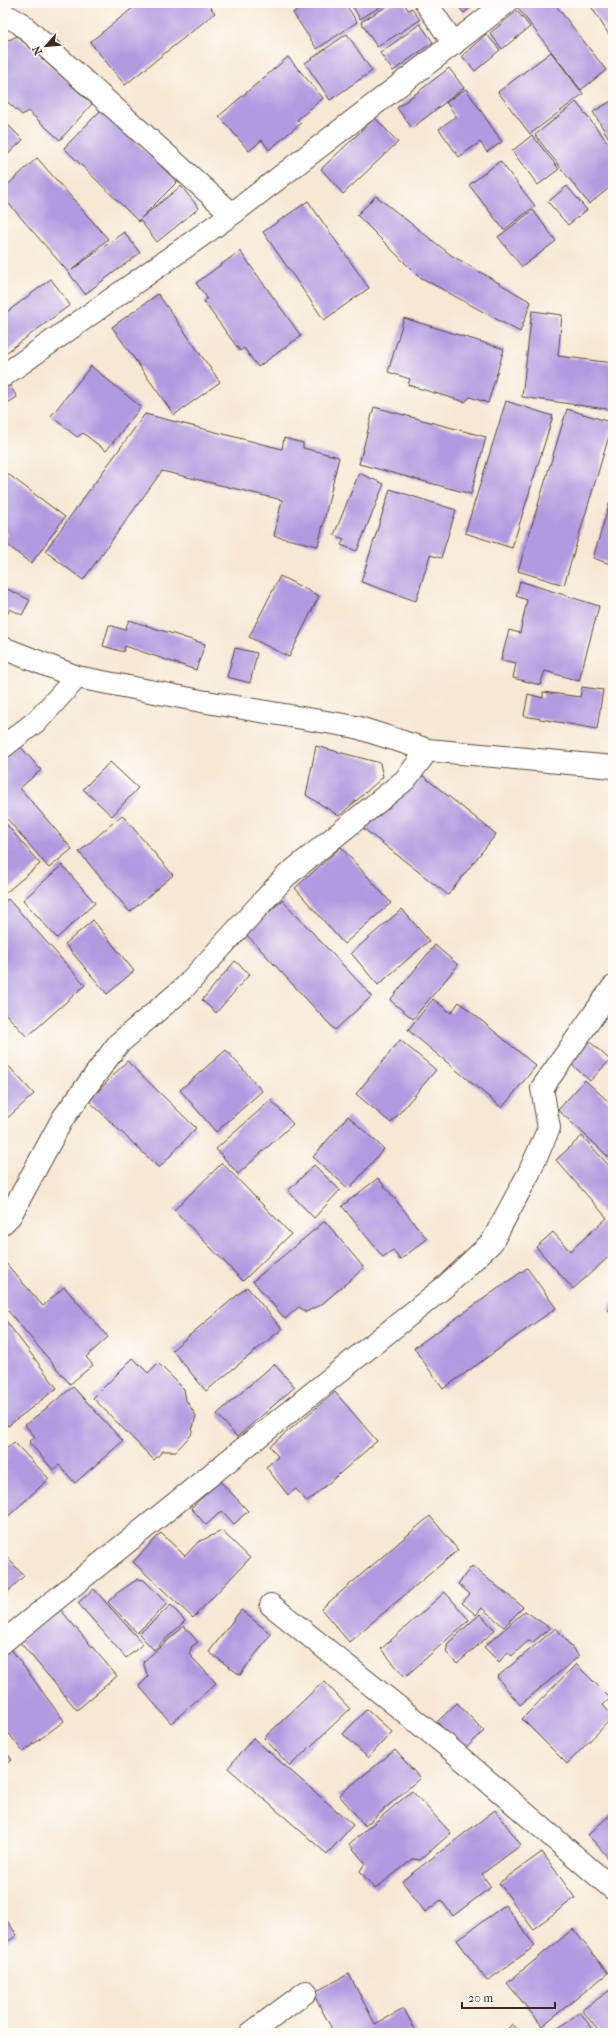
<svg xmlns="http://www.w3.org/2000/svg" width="616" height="2036" font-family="'IM FELL French Canon',serif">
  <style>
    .building { fill: #b29ae0 }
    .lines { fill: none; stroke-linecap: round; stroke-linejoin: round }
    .minor-casing { stroke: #574639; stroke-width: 24 }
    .minor { stroke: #fff; stroke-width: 22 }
  </style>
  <rect width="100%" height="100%" fill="#fdfcf7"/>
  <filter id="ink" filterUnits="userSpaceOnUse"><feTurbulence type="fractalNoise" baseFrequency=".025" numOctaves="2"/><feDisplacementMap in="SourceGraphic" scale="8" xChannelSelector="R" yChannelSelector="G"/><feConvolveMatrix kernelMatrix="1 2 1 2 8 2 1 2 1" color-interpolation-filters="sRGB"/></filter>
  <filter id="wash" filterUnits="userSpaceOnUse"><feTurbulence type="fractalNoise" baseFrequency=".012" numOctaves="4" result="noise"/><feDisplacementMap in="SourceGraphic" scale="16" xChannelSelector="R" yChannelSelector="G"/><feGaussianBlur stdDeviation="0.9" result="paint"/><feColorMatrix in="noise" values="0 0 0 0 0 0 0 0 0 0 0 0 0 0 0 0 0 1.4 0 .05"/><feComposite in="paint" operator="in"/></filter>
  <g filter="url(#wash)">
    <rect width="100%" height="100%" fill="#f7e8d4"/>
    <g id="blocks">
      <path class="building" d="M139,3H207L215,13L125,85L90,42Z
        M261,3H270L266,7Z
        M307,3H345L357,22L317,49L293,13Z
        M351,3H387L360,19Z
        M392,3H404L408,10L412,8L420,20L377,47L361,22Z
        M455,3H476L464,13Z
        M514,3H554L606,70L581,90Z
        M589,3H613V41Z
        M517,11L530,27L502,49L490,33Z
        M420,24L433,42L393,71L380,53Z
        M347,34L372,71L330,100L305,63Z
        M486,34L500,50L475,71L462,56Z
        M3,35L9,40L17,36L92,104L60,140L28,111L22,115L3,98Z
        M551,52L583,94L530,134L498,92Z
        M288,57L323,98L297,120L301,123L269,150L262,140L249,151L219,116Z
        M449,68L464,88L412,128L397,108Z
        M466,89L502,142L487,152L480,142L459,157L439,129L456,116L446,102Z
        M613,100V145L593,112Z
        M576,102L613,149V185L589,204L535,135Z
        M102,109L177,182L141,218L181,186L199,208L157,242L139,219V222L64,148Z
        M375,118L398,142L343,194L321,169Z
        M3,120L23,140L3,159Z
        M532,135L559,169L538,185L512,151Z
        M37,158L108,239L72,270L124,232L140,253L85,294L69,273L3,197V189Z
        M500,161L535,206L504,230L469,185Z
        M567,186L587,210L568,225L548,202Z
        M376,196L451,255L531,302L520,332L418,276L357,215Z
        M308,201L369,288L324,320L263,232Z
        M533,210L556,241L522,267L498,237Z
        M240,251L301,336L258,367L244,348L240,351L204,302L207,298L196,283Z
        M51,279L70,305L3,355V315Z
        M158,294L220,382L174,415L112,327Z
        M532,311L562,315L558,356L613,363V410L522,397Z
        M404,318L504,349L488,403L470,397L465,402L408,385L410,379L388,372Z
        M91,366L141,407L106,451L83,433L77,437L51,416Z
        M7,381L17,397L3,406V384Z
        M506,401L553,416L512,548L465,533Z
        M374,407L486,437L471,494L359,464Z
        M567,409L613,423L564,585L518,571Z
        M145,414L282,449L284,438L303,443V448L339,457L318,546L274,536L282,500L162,471L83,580L45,551Z
        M4,471L65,517L31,564L3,541L8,534L3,530Z
        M359,473L384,484L357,551L341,545L344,539L334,535Z
        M390,489L456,510L441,558L430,555L416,601L361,582Z
        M613,492V565L593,558Z
        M280,576L319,596L289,657L249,637Z
        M520,581L599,606L579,681L545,671L540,685L513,678L516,663L501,660L509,630L520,633L527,600L516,596Z
        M3,587L30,600L22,615L10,609L3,622Z
        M129,620L205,644L196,670L125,646L124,652L103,646L109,625L125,630Z
        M235,648L257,653L250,683L227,677Z
        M582,687L603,690L597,729L524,716L528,694L543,698V692L580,697Z
        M19,745L41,770L20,788L72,849L49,868L3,814V759Z
        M316,746L380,763L383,777L339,816L306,795Z
        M110,762L138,788L112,816L83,789Z
        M408,764L496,834L448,895L359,825Z
        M122,815L173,875L130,912L79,852Z
        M3,820L40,864L3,895Z
        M341,847L391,903L344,944L295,888Z
        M62,865L95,903L57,938L23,900Z
        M8,899L85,985L27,1037L3,1011V903Z
        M282,900L372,996L335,1030L246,934Z
        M402,909L429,941L378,985L351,953Z
        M93,920L134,971L107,994L65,944Z
        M435,945L458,965L413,1019L390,1000Z
        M235,961L250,974L216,1013L202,1000Z
        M433,999L451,1013L459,1002L536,1066L502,1108L408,1030Z
        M587,1039L610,1060L590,1081L568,1061Z
        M400,1040L436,1070L391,1123L356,1094Z
        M226,1050L262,1091L216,1132L180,1090Z
        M3,1060L34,1094L3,1122Z
        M127,1061L196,1128L159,1168L89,1101Z
        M585,1080L613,1106V1161L558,1110Z
        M271,1100L293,1124L238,1174L216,1149Z
        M348,1116L384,1149L349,1189L313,1157Z
        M582,1136L613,1170V1253L573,1289L536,1247L553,1232L570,1251L607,1218L556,1160Z
        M222,1163L291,1234L243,1281L174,1210Z
        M314,1165L340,1190L314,1218L288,1191Z
        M378,1178L427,1239L400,1260L393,1250L383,1257L342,1206Z
        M325,1221L364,1268L322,1304L306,1312L299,1307L285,1319L253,1281Z
        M3,1260L43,1306L64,1287L108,1337L86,1357L93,1365L70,1384L3,1305Z
        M527,1268L556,1308L443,1389L414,1348Z
        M247,1287L282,1329L206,1391L172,1350Z
        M613,1301V1313L608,1310Z
        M3,1317L57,1388L8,1426L3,1420Z
        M133,1358L148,1373L158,1363L184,1389L186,1400L196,1416L191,1435L176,1451H163L154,1460L93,1398Z
        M274,1364L295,1387L237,1437L217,1414Z
        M73,1387L123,1441L75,1483L59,1465L53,1470L29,1442L35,1437L25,1425Z
        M335,1392L377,1441L307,1502L296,1489L288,1495L266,1467L278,1457L270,1446Z
        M14,1442L49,1479L3,1521V1452Z
        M220,1481L248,1511L234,1524L222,1511L206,1525L191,1508Z
        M430,1516L458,1550L349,1642L321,1609Z
        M222,1531L250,1558L193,1618L133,1562L161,1533L185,1556L198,1542Z
        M3,1553L24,1576L3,1596Z
        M472,1566L523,1607L504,1627L482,1608L476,1615L462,1603L470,1594L458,1584Z
        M138,1579L144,1580L167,1604L137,1633L108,1602L117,1593Z
        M94,1589L143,1644L126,1658L78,1603Z
        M445,1592L469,1620L405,1677L381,1649Z
        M171,1605L185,1621L154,1650L139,1634Z
        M59,1608L117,1676L77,1710L19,1641Z
        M241,1610L271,1634L240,1675L209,1652Z
        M525,1611L550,1628L533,1642L528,1641L512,1656L508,1652L499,1662L484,1647Z
        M480,1614L495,1630L457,1664L446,1652L448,1643Z
        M184,1626L198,1642L192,1646L189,1654L216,1683L171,1723L139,1686L148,1677L143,1662Z
        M556,1628L579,1656L520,1705L497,1677Z
        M11,1649L64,1721L23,1752L3,1726V1655Z
        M576,1664L610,1698L603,1705L613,1717L567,1764L522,1719Z
        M324,1681L350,1709L290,1766L264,1738Z
        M457,1703L484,1731L464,1750L437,1722Z
        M367,1709L392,1732L368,1758L343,1734Z
        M253,1738L353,1825L327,1854L228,1768Z
        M3,1748L12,1760L3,1766Z
        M395,1750L420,1778L365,1826L339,1795Z
        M412,1791L451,1833L420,1860L413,1859L375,1889L360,1871L365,1863L349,1844Z
        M495,1810L521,1845L482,1874L491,1887L453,1916L441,1900L425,1912L402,1881Z
        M613,1812V1863L588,1835Z
        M542,1852L575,1898L533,1929L499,1883Z
        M505,1905L535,1946L487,1981L457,1940Z
        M3,1915L17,1935L3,1945Z
        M573,1929L608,1973L542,2026L507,1983Z
        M349,1974L375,2024L404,2009L417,2033H334L313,1993Z
        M613,1988V2033H600L582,2010Z
        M580,2012L595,2032L560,2033L557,2029Z
        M512,2024L522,2033H504Z"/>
    </g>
  </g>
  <g filter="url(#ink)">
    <use href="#blocks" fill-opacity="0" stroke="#574639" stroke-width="1"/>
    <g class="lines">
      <defs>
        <path id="minor" d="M426,3L454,44
          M3,14L20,23L232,214
          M3,376L232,214L506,3
          M3,648L77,677L201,701L356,727L428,750L613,767
          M3,747L38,720L77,677
          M3,1223L10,1216L63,1118L118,1044L184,988L286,876L405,780L428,750
          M271,1605L447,1746L613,1889
          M3,1642L448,1284L492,1242L529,1173L549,1128L542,1088L613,987
          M251,2033L306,1992"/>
      </defs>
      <use href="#minor" class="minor-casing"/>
      <use href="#minor" class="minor"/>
    </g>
  </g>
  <rect width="616" height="2036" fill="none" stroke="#fdfcf7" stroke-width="16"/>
  <g transform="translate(46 46) rotate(243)" stroke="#fdfcf7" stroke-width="3" paint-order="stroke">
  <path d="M0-3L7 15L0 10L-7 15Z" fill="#3b2a1e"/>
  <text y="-6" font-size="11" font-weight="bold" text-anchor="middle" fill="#3b2a1e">N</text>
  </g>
  <path d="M462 2002v6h93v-6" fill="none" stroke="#3b2a1e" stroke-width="2"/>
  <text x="468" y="2002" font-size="12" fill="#3b2a1e" stroke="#fdfcf7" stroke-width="3" paint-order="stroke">20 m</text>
</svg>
